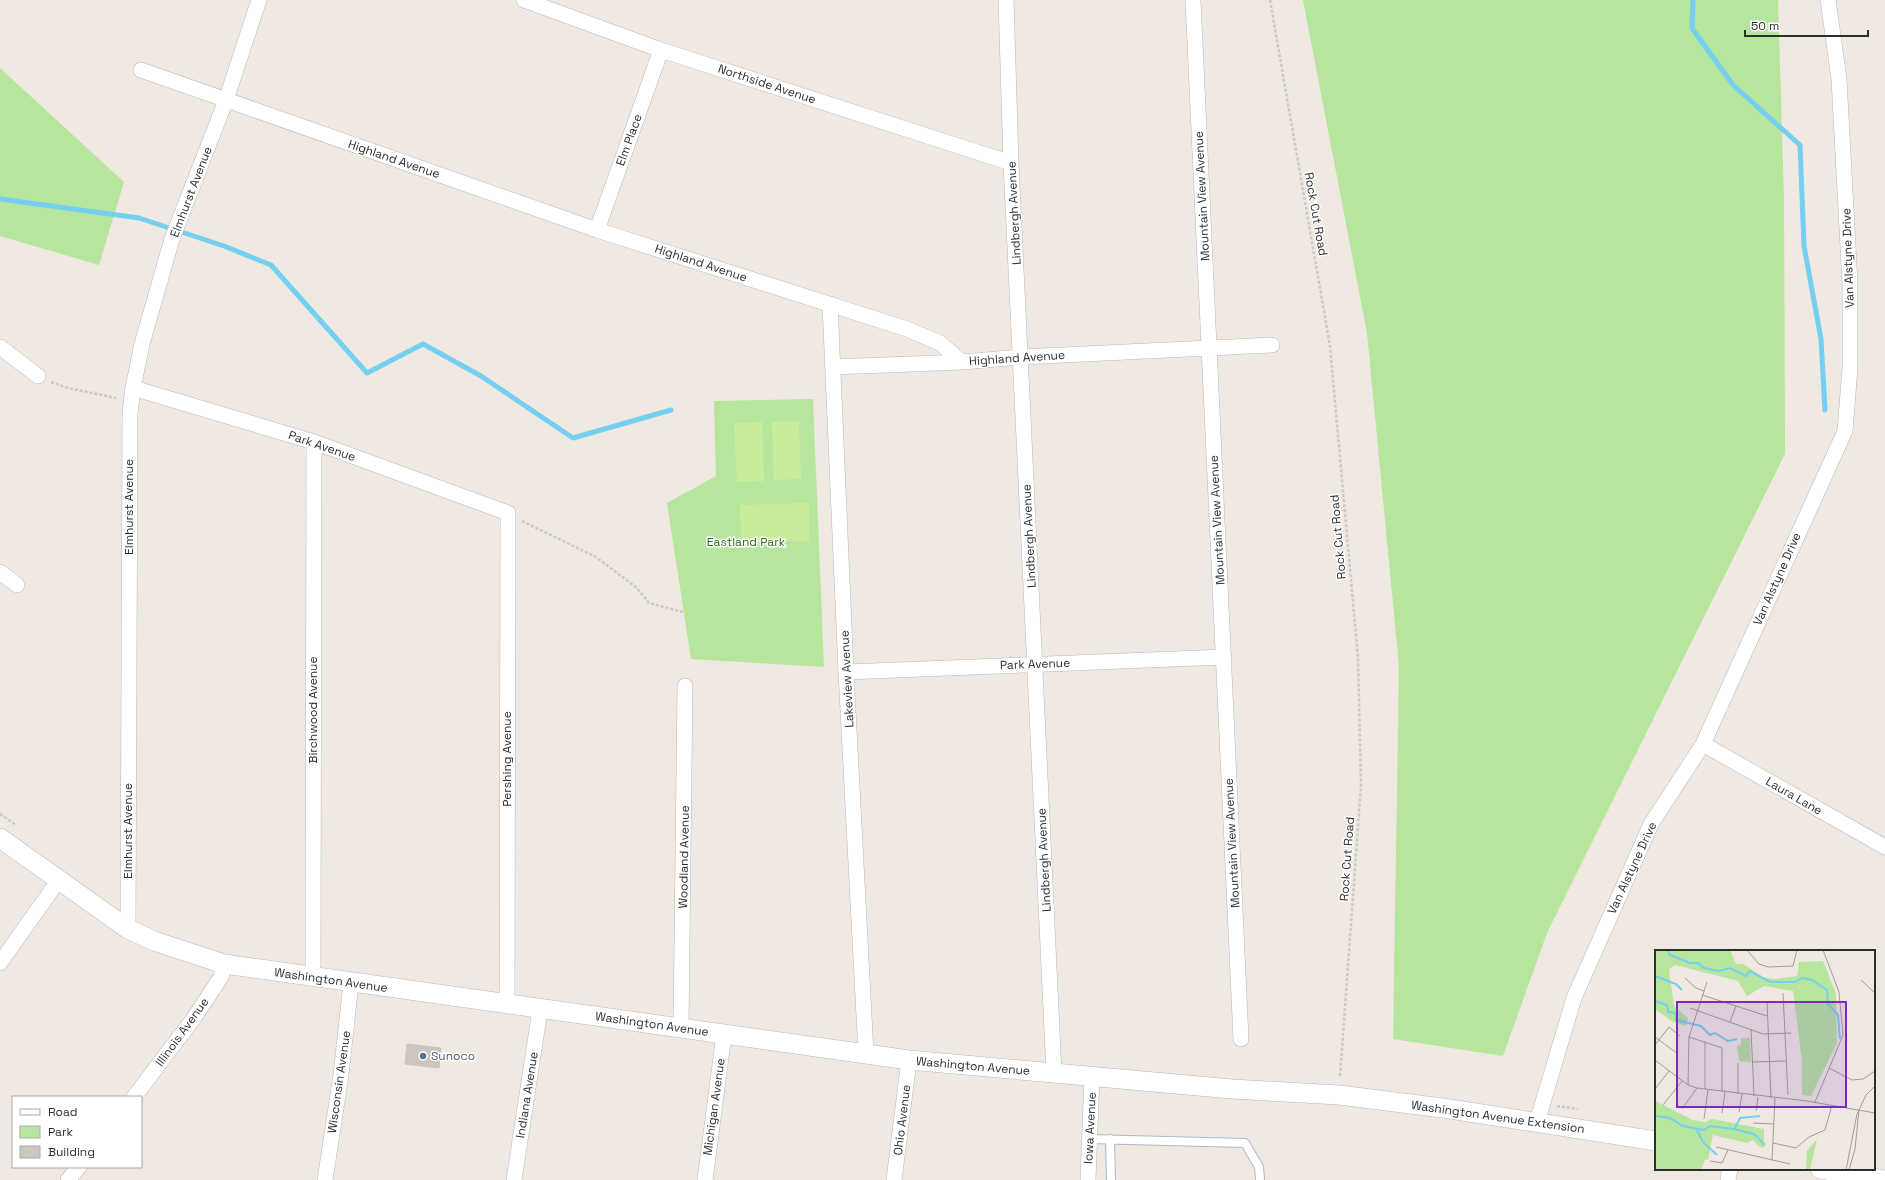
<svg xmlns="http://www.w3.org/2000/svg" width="1885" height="1180" font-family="'Space Grotesk',sans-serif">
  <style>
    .green { fill: #b6e59e }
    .pitch { fill: #c9ec9a }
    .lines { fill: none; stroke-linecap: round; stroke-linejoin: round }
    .stream { stroke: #75cff0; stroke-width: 5 }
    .building { fill: #cbc7bf; stroke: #cbc5ba }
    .service-casing { stroke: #b4b7c1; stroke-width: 10 }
    .minor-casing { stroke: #b4b7c1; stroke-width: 16 }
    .tertiary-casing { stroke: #b4b7c1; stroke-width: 20 }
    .path { stroke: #c9c9c9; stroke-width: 2.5; stroke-dasharray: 3 2; stroke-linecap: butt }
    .service { stroke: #fff; stroke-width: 8 }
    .minor { stroke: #fff; stroke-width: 15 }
    .tertiary { stroke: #fff; stroke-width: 19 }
    .service-dot { fill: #5c6f8a; stroke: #fff; stroke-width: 1.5 }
    .labels { text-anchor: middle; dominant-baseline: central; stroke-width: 3; stroke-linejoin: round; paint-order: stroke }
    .street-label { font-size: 12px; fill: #2e2e2e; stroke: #fff }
    .park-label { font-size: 12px; fill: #2c6e1b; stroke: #fff }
    .service-label { font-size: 12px; fill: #4e5e75; stroke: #fff; text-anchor: start }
    .inset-river { fill: none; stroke: #75cff0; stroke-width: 2 }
    .inset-road { fill: none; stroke: #a29e99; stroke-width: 1 }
    .view { fill: #7b2cbf; fill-opacity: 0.15; stroke: #7b2cbf; stroke-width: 2 }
    .inset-edge { fill: none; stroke: #2e2e2e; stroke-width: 2 }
  </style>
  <rect width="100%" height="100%" fill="#efe9e1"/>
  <path class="green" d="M1303,0H1778L1784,197L1785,454L1547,933L1503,1056L1393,1039L1399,666L1367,333Z
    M0,68L124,182L99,265L0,236Z
    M813,399L824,667L691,659L667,503L716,476L714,401Z"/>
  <path class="pitch" d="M799,421L801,479L774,480L772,422Z
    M762,422L764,481L737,482L734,423Z
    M809,503V541L741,542L740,505Z"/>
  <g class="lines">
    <path class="stream" d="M1693,0L1692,28L1733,85L1800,145L1804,246L1821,339L1825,410
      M0,199L139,218L224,246L271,265L367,373L423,344L481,376L573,438L671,410"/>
  </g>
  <path class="building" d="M407,1044L441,1048L439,1068L405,1064Z"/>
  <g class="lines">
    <defs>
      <path id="service" d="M1089,1139L1245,1143L1259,1167L1260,1180
        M1110,1139L1111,1180"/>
      <path id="minor" d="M524,0L661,50L1011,163
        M1006,0L1011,163L1054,1073
        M1193,0L1241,1039
        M141,70L597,230L907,329L940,343L962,362L1021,357L1272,345
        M597,230L661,50
        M830,304L846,672L866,1054
        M0,347L38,376
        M833,367L962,362
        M133,388L314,442L508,513L507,1004
        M0,572L17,585
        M846,672L1224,657
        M1703,744L1885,847
        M128,929L130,413L133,388L142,344L172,239L226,100L259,0
        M0,963L58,881
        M313,978L314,442
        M681,1028L685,686
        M134,1097L194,1018L221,977L224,964
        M1537,1122L1574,998L1651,824L1703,744L1845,431L1850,368V284L1839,79L1828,0
        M68,1180L79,1167
        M325,1180L341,1075L351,983
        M514,1180L540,1010
        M705,1180L724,1034
        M894,1180L909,1060
        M1088,1180L1092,1076
        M1728,1180L1730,1169"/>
      <path id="tertiary" d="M0,838L128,929L154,941L224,964L909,1060L1232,1089L1339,1095L1450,1109L1656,1141
        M1820,1169L1884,1180"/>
    </defs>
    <use href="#service" class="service-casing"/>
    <use href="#minor" class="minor-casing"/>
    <use href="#tertiary" class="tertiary-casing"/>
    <path class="path" d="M1270,0L1330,346L1358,658L1361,785L1340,1077
      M51,382L68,388L116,398
      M522,521L596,557L637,588L649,603L683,612
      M0,814L16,825
      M1557,1106L1578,1109"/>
    <use href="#service" class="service"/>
    <use href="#minor" class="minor"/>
    <use href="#tertiary" class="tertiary"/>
  </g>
  <circle class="service-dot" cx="423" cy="1056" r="4"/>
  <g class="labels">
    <g class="street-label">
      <text transform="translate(767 84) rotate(18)">Northside Avenue</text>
      <text transform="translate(629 140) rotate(-70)">Elm Place</text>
      <text transform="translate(394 159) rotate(19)">Highland Avenue</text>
      <text transform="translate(191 192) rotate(-69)">Elmhurst Avenue</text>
      <text transform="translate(1202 196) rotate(-93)">Mountain View Avenue</text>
      <text transform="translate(1014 213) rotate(-93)">Lindbergh Avenue</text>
      <text transform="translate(1316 214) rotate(80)">Rock Cut Road</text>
      <text transform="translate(1848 258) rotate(-92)">Van Alstyne Drive</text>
      <text transform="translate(701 263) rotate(18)">Highland Avenue</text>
      <text transform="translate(1017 358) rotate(-4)">Highland Avenue</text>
      <text transform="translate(322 446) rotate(19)">Park Avenue</text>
      <text transform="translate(129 507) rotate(-90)">Elmhurst Avenue</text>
      <text transform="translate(1217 520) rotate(-93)">Mountain View Avenue</text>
      <text transform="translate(1029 536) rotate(-93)">Lindbergh Avenue</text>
      <text transform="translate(1338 537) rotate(-95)">Rock Cut Road</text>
      <text transform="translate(1777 579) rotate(-66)">Van Alstyne Drive</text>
      <text transform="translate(1035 664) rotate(-2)">Park Avenue</text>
      <text transform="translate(847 679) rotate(-93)">Lakeview Avenue</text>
      <text transform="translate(313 710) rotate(-90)">Birchwood Avenue</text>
      <text transform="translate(507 759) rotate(-90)">Pershing Avenue</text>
      <text transform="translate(1794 796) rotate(30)">Laura Lane</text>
      <text transform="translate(128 831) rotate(-90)">Elmhurst Avenue</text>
      <text transform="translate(1232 843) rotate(-93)">Mountain View Avenue</text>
      <text transform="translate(684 857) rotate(-89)">Woodland Avenue</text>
      <text transform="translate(1347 859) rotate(-86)">Rock Cut Road</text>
      <text transform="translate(1044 860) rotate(-93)">Lindbergh Avenue</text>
      <text transform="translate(1632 868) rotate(-65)">Van Alstyne Drive</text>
      <text transform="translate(331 980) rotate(8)">Washington Avenue</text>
      <text transform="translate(652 1024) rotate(8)">Washington Avenue</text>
      <text transform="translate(182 1032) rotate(-54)">Illinois Avenue</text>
      <text transform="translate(973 1066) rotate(5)">Washington Avenue</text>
      <text transform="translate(339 1082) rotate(-82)">Wisconsin Avenue</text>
      <text transform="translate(527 1095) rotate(-81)">Indiana Avenue</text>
      <text transform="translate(714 1107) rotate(-82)">Michigan Avenue</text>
      <text transform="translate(1498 1117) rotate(8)">Washington Avenue Extension</text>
      <text transform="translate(902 1120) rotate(-83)">Ohio Avenue</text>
      <text transform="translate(1090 1128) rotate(-87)">Iowa Avenue</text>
    </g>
    <g class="park-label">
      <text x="746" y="542">Eastland Park</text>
    </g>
    <g class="service-label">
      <text x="431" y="1056">Sunoco</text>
    </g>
  </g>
  <g transform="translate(1655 950)">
    <rect width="220" height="220" fill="#efe9e1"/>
    <path d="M0,0H75L81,14H88L108,27L119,29L142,26L144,12L168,11L181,44L182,93L156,146L147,145V111L138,41L109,36L92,46L83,31L20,15L14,19L19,56L33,68L31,76L18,72L0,59ZM86,88H95L96,112L84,111L82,97L86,94ZM0,151L38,170L50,172L57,169L109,179V198L103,196L98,190L92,193L58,185L53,209L50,210L46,220H0ZM162,189L155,220H151L152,201Z" fill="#b6e59e"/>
    <path class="inset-river" d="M13,0L15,5L35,13H43L49,18L64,21L75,18L91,26L95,21L115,32H140L147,28L157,30L172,40L173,54L183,65L185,89M0,26L21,34L27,40M0,51L12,55L13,62L21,63V70L46,76L55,85L60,83L73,91L82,89M0,166L15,168L28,176L49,180L55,176L79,179L99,184L110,195M80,178L85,168L105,166M42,180L48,192L62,205"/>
    <path class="inset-road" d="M92,0L104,14L113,17L138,16L142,0M30,28L41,38L49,41M206,30L220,43M128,43L133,145M47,45L112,66M112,51L116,148M35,58L108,84L136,83M75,72L81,56M96,79L99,146M0,87L23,104M34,87L67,98V142M0,95L14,77L25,86M0,110L33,135L42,138L152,151L220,163M98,112L131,111M174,118L197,130L208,129L220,121M33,135L34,87L52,32M0,139L14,121M50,139V91M83,144V113M160,152L188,85L184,42L168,0M8,155L27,131M27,159L42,138M101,161L103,147M84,162L87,144M67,163L70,142M49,169L53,140M98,173L118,174M118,193L141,198L154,187L170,180L177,155M61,197L135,214M117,210L120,148M55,211L67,213L73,200M191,220L202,164L211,145L220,136M194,220L200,199L204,160"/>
    <path class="view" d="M22,52H191V157H22Z"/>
    <rect width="220" height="220" class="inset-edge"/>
  </g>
  <rect x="12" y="1096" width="130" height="72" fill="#ffffff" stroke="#ababab"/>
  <rect x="20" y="1109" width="20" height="6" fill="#ffffff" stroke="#ababab"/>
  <text x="48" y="1116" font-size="12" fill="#2e2e2e">Road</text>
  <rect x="20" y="1126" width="20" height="12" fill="#b6e59e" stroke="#ababab"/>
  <text x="48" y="1136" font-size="12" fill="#2e2e2e">Park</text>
  <rect x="20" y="1146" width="20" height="12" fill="#cbc7bf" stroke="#ababab"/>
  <text x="48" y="1156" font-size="12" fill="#2e2e2e">Building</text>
  <path d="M1745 30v6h123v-6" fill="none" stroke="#2e2e2e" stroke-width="2"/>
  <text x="1751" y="30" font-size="12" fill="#2e2e2e" stroke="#ffffff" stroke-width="3" paint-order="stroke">50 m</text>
</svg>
